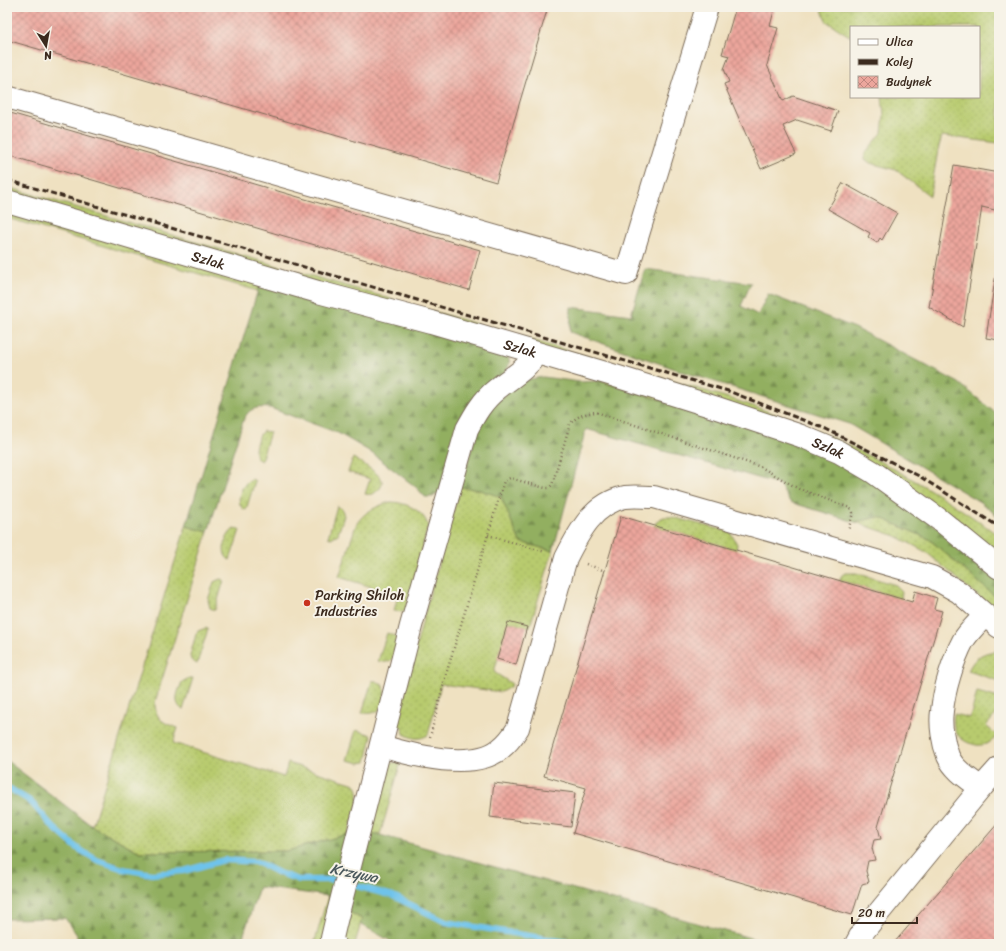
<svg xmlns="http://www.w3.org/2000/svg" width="1006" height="951" font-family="Sriracha,sans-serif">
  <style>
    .grass { fill: url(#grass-dots); stroke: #7a7a46 }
    .forest { fill: url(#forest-firs); stroke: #666c40 }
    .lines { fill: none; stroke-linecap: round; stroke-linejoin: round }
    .stream { stroke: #6ec3eb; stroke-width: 6 }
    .building { fill: url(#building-cross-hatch) }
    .minor-casing { stroke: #7a6a57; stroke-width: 24 }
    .path { stroke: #7a6a57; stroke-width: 2.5; stroke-dasharray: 1 3; stroke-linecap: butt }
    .minor { stroke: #fff; stroke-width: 22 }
    .rail { stroke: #3b2a1e; stroke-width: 3; stroke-dasharray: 6 3; stroke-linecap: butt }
    .poi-dot { fill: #c8321e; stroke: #f7f3e8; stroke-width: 1.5 }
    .labels { text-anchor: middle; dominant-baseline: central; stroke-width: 4; stroke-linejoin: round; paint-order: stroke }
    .street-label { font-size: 14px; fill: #3b2a1e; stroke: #f7f3e8 }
    .poi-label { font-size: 14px; fill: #3b2a1e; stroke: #f7f3e8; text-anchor: start }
    .water-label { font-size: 15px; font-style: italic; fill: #4a585c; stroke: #f7f3e8 }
  </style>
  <defs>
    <pattern id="grass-dots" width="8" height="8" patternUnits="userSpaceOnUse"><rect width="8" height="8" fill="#b8cb6e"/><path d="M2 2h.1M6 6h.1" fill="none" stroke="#9fae5f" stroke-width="1.8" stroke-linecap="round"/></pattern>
    <pattern id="forest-firs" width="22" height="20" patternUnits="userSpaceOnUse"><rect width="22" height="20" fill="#92af61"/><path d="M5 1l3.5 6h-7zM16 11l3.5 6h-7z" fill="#788f4f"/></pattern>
    <pattern id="building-cross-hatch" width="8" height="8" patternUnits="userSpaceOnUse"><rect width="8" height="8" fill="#eca69c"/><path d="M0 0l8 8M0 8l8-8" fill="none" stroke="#c0877f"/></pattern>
  </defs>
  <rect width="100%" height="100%" fill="#f7f3e8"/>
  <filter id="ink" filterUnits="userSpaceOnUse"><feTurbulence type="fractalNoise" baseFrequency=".025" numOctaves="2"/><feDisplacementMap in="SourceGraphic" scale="8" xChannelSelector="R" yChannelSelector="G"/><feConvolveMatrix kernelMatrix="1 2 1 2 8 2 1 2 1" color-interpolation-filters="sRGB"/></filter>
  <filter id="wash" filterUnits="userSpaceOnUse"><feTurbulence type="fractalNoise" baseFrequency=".012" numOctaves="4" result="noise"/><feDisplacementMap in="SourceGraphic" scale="16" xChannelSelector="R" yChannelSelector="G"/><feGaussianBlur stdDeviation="0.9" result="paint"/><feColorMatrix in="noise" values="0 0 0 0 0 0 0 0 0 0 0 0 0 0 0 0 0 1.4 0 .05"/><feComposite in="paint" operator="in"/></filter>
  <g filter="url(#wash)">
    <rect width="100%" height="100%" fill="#efe1c1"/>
    <path class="grass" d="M821,7H999V143L942,136L938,150L930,196L896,170L870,163L865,159V153L882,133L884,115L882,97H979V27H851V37L826,21Z
      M7,187L655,376C688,386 721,395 753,406C841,437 925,481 999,536V554L890,472L7,193Z
      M7,208L260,283L258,291L7,218Z
      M263,431L270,432L261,461L256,458C253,450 257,437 263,431Z
      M353,458C360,462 375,471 380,477C384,481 382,488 377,491C374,494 370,495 365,494L370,479L348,472Z
      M252,479L255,481L246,510C233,506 241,482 252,479Z
      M460,487L480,490L502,497L520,542L553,551L530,626L527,627L508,622L494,672L512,684L510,687L501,692L441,684L428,735C419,740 413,739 404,734L402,727L396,725L426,608Z
      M390,502C405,502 424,510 428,526L406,610L402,612L394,611L398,595L339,577L356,525C363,512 377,506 390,502Z
      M337,506L342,509L344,516L338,534L331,538L328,537Z
      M664,517H672L730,532L737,544L736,550L654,526L658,520Z
      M879,517L929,539L999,600V614L926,552L896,536L855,522Z
      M186,526L208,532L155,702C155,719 163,723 178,728L173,743L284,777L288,763L355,784C364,794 352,822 348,834L287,851L140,852L92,826Z
      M234,529L240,530L230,560C219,555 225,535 234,529Z
      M845,573H856L896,585L902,591L901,599L839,580L842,575Z
      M220,579L224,580L215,610L210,608L208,600L214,582Z
      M206,628L208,629L197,664L191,660L190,656L196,634L198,631Z
      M387,633L396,636C398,641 397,644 396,649C393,661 390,664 378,661Z
      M995,651L996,653L999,654V681L968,671C974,658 981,653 995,651Z
      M189,678H193L183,710C172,702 178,692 182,682Z
      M372,681H376L384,686C387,704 381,716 362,713Z
      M977,692L999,698V711L986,726L998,736C993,740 988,745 981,745C977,746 973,744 969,743C955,737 952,728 954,714L970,718Z
      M356,730L369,734L372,736L366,762L360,763L347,760Z
      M401,762L380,835H365L381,769L391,763Z
      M328,896L337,904L326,944H314Z
      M344,909L362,919L355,944H341Z"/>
    <path class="forest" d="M645,269L751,283L741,306L758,315L768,294L855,328L959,383L999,416V517L980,502L849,424L681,371L570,332L571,307L631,315Z
      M260,283L505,352C511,359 510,364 506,371L439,492L433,497H425L417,488L369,451L338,433L270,408C257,407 249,407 243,421L208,532L186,526Z
      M543,377L580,382L599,381L790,440L855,469L944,532L999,579V600L929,539L879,517L855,522L790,502L779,484L586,429L553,551L520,542L501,497L480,490L460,487L480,422L486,410L518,384L530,379Z
      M7,761L92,826L140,852L287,851L348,834L380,835L772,944H396L360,924L362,919L344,909L328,896L259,887L243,937L227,944H77V935L65,918L7,919Z"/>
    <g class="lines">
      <path class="stream" d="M7,787L30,801L53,827L77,848L97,860L123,869L152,874L184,871L224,860L257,862L279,873L299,880H335L393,896L446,922L578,944"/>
    </g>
    <g id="blocks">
      <path class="building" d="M7,7H548L496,182L7,40Z
        M736,7H775L770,26L778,28L767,65L783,101L793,96L838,111L831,131L797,120L783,126L796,154L761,169L724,84L729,82L724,69L729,56L722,54Z
        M7,112L480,250L469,290L7,155Z
        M954,165L999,173V211L982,207L963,327L929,307Z
        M843,183L897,213L882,240L880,238L877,243L868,237L870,233L828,209Z
        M996,273L999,274V340L986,338Z
        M621,516L912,602L915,591L937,598L934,609L942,611L878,827L881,839L874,840L872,848L875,860L868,861L866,871L869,882L862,884L852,915L573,833L586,788L544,776Z
        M508,622L527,627L516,665L497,659Z
        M494,783L575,793L571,827L490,817Z
        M999,822V944H893Z"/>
    </g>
  </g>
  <g filter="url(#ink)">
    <use href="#blocks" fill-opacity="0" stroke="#7a6a57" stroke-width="1"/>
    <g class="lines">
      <defs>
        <g id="minor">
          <path d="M7,97L626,274L707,7"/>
          <path id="s1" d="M7,201L318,292L431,322L609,374L717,408L801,436L839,452L873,472L940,520L999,568"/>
          <path d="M381,746C411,755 473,771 500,749C508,743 513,736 518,728L566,558C579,532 594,503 625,497C635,496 644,497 654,497L932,577L959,592L999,627"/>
          <path d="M981,788C969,779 954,770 948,756C943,743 940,725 942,711C944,690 953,660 963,641C968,632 978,623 985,615"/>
          <path d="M334,944L332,938L336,921L411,626L467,429C475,414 483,400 497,389C511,377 525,371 536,354"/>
          <path d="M856,944L862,933L981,788L999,768"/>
        </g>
      </defs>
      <use href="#minor" class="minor-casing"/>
      <path class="path" d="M488,535L545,552
        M586,564L605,571
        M430,737L445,678L504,481L510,478L545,488H549L552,485L570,424C577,416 585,413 596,412L761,467L799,489L850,508L853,513L848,531"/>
      <use href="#minor" class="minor"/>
      <path class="rail" d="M7,180L728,391L826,429L919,476L999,527"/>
    </g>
  </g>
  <circle class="poi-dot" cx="307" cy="603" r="4"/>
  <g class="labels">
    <g class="street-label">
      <text stroke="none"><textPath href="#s1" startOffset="210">Szlak</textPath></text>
      <text stroke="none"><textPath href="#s1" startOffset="534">Szlak</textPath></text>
      <text stroke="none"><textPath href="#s1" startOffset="858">Szlak</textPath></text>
    </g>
    <g class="poi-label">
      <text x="315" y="595">Parking Shiloh<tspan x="315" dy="16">Industries</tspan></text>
    </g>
    <g class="water-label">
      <text transform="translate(354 873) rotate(12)">Krzywa</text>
    </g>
  </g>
  <rect width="1006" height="951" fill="none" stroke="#f7f3e8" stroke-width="24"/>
  <rect x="850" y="26" width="130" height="72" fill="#f7f3e8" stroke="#aca397"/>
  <rect x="858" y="39" width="20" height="6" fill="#ffffff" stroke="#aca397"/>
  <text x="886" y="46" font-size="12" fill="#3b2a1e">Ulica</text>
  <rect x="858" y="59" width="20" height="6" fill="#3b2a1e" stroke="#aca397"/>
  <text x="886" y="66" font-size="12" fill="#3b2a1e">Kolej</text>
  <rect x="858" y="76" width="20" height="12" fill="url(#building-cross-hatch)" stroke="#aca397"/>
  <text x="886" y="86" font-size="12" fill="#3b2a1e">Budynek</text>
  <g transform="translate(46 46) rotate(169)" stroke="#f7f3e8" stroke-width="3" paint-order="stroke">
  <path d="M0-3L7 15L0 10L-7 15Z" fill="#3b2a1e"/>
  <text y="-6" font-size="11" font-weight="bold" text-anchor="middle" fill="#3b2a1e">N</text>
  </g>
  <path d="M852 917v6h65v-6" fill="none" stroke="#3b2a1e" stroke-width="2"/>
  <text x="858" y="917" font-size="12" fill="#3b2a1e" stroke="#f7f3e8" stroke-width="3" paint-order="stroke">20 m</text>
</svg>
